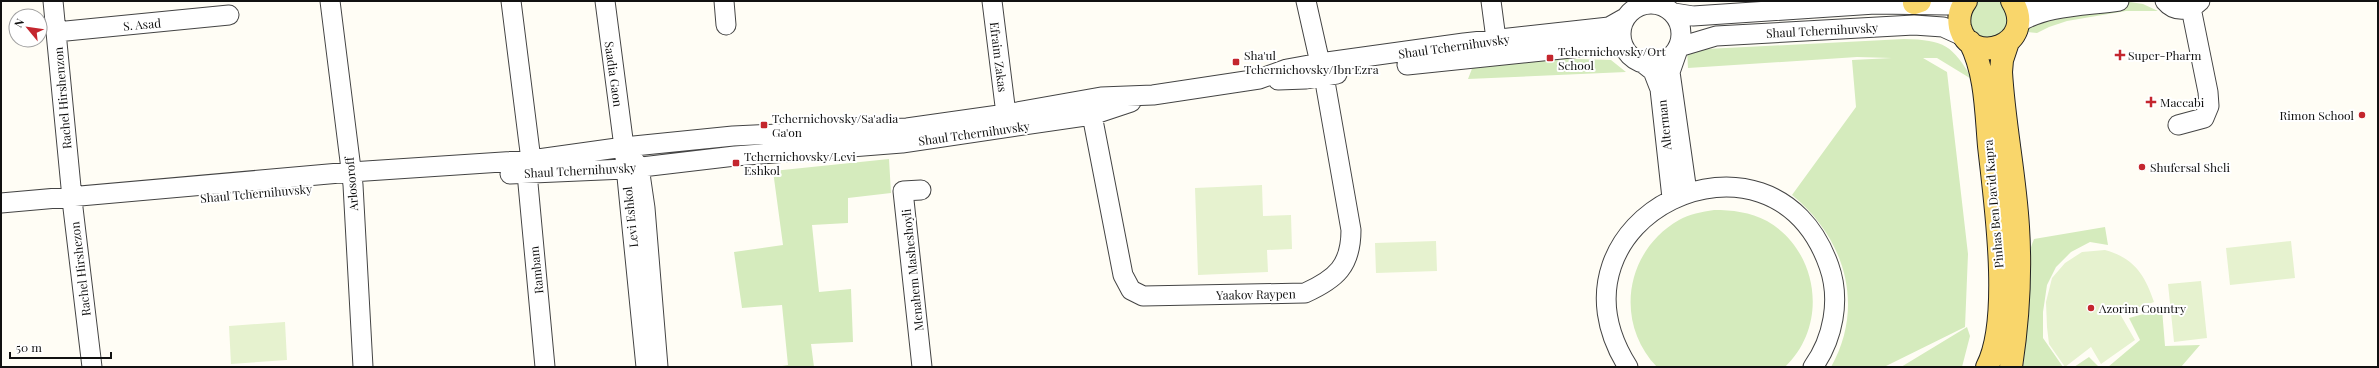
<svg xmlns="http://www.w3.org/2000/svg" width="2379" height="368" font-family="'Playfair Display',serif">
  <style>
    .green { fill: #d5ebbd }
    .pitch { fill: #e6f2cf }
    .lines { fill: none; stroke-linecap: round; stroke-linejoin: round }
    .minor-casing { stroke: #444; stroke-width: 21 }
    .major-casing { stroke: #222; stroke-width: 24 }
    .minor { stroke: #fff; stroke-width: 19 }
    .major { stroke: #f9d66b; stroke-width: 22 }
    .poi-dot { fill: #c4262e; stroke: #fff; stroke-width: 1.5 }
    .labels { text-anchor: middle; dominant-baseline: central; stroke-width: 4; stroke-linejoin: round; paint-order: stroke }
    .street-label { font-size: 12px; fill: #111; stroke: #fff }
    .poi-label { font-size: 12px; fill: #111; stroke: #fff; text-anchor: start }
  </style>
  <rect width="100%" height="100%" fill="#fffdf5"/>
  <path class="green" d="M1974,1L2003,2L2007,8L2008,30L1981,43L1964,14Z
    M2130,2L2143,4L2158,11H2126L2067,21L2049,27L2037,33L2028,32L2031,24L2047,13Z
    M1904,39C1945,40 1952,45 1973,80L1937,58H1923L1947,72L1968,254L1965,327L1884,367H1831C1866,305 1844,237 1792,195L1856,107L1852,60L1892,58L1857,57L1688,68L1687,50Z
    M1504,57L1611,60L1626,72L1468,79L1475,61Z
    M889,159L891,193L848,198V223L812,225L819,292L851,289L853,342L811,344L814,367H776L788,365L782,305L742,308L734,252L783,245L773,171Z
    M1714,210C1732,210 1750,212 1767,221C1819,251 1829,325 1785,367H1657C1614,322 1625,251 1679,220C1689,214 1702,212 1714,210Z
    M2105,227L2108,245L2090,242L2071,252L2056,267L2047,285L2043,312V338L2063,367H2023C2029,327 2019,275 2034,239Z
    M2162,309L2165,346L2200,345L2181,367H2108L2140,340L2129,318Z
    M1967,327L1970,336L1962,367H1901Z
    M2089,357L2099,367H2074Z"/>
  <path class="pitch" d="M1262,185L1263,216L1291,215L1292,249L1267,250L1268,272L1198,275L1195,188Z
    M1436,241L1437,271L1376,273L1375,243Z
    M2291,241L2295,278L2230,285L2226,248Z
    M2105,250C2134,258 2145,275 2154,302L2120,314L2135,340L2101,364L2091,347L2065,367L2049,344L2047,327L2046,302L2052,278L2065,263L2082,252Z
    M2201,281L2207,338L2174,342L2168,284Z
    M285,322L287,360L231,364L229,326Z"/>
  <g class="lines">
    <defs>
      <path id="minor" d="M53,1L73,208L92,367
        M330,1L353,185L363,367
        M511,1L531,160
        M605,1L624,147L646,367
        M724,1L726,25
        M992,1L1006,114
        M1306,1L1320,63
        M1491,1L1496,39
        M2013,1H2035
        M2165,1C2175,13 2190,11 2200,1
        M1621 34a30 30 0 1 1 60 0a30 30 0 1 1-60 0Z
        M1674,13L1693,16L1875,4L1947,5L1963,1
        M2018,23C2047,5 2086,6 2119,1
        M56,32L229,15
        M1679,47L1716,36L1914,25L1943,27L1965,37
        M1677,52L1670,72L1687,192
        M1639,60L1653,71L1660,89L1672,198
        M1407,65L1590,46H1618L1625,49
        M1278,80L1306,79L1337,74
        M1092,115L1123,275L1131,290L1143,296L1305,293C1336,279 1351,266 1351,230L1324,76L1334,62
        M2178,125L2204,118L2209,106L2208,92L2191,8
        M631,156L639,167L645,208L658,367
        M527,173L545,367
        M510,174L625,169L735,156L902,143L1092,115L1131,102
        M921,190L903,191L922,367
        M1,203L351,172L531,160L624,147L733,136L907,128L1006,114L1101,97L1153,95L1259,79L1287,69L1320,63L1464,43L1609,27L1625,18
        M1628,367C1534,218 1772,104 1829,266C1841,300 1833,339 1813,367"/>
      <path id="major" d="M1966,1C1960,9 1958,17 1960,27C1970,68 2039,45 2012,1
        M1914,3L1920,1
        M1970,42C1986,73 1986,112 1989,146C1995,201 2012,319 1987,367
        M2008,42L2002,60L2001,72C2004,124 2015,175 2018,227C2021,274 2018,321 2011,367"/>
    </defs>
    <use href="#minor" class="minor-casing"/>
    <use href="#major" class="major-casing"/>
    <use href="#minor" class="minor"/>
    <use href="#major" class="major"/>
  </g>
  <g class="poi-dot">
    <path d="M2118 49h4v4h4v4h-4v4h-4v-4h-4v-4h4z"/>
    <rect x="1546" y="54" width="8" height="8" rx="2"/>
    <rect x="1232" y="58" width="8" height="8" rx="2"/>
    <path d="M2149 96h4v4h4v4h-4v4h-4v-4h-4v-4h4z"/>
    <circle cx="2362" cy="115" r="4"/>
    <rect x="760" y="121" width="8" height="8" rx="2"/>
    <rect x="732" y="159" width="8" height="8" rx="2"/>
    <circle cx="2142" cy="167" r="4"/>
    <circle cx="2091" cy="308" r="4"/>
  </g>
  <g class="labels">
    <g class="street-label">
      <text transform="translate(142 24) rotate(-5)">S. Asad</text>
      <text transform="translate(1822 30) rotate(-3)">Shaul Tchernihuvsky</text>
      <text transform="translate(1454 46) rotate(-8)">Shaul Tchernihuvsky</text>
      <text transform="translate(999 57) rotate(83)">Efraim Zakas</text>
      <text transform="translate(614 74) rotate(82)">Saadia Gaon</text>
      <text transform="translate(62 98) rotate(-95)">Rachel Hirshenzon</text>
      <text transform="translate(1664 125) rotate(-96)">Alterman</text>
      <text transform="translate(974 133) rotate(-8)">Shaul Tchernihuvsky</text>
      <text transform="translate(580 170) rotate(-3)">Shaul Tchernihuvsky</text>
      <text transform="translate(351 184) rotate(-95)">Arlosoroff</text>
      <text transform="translate(256 193) rotate(-5)">Shaul Tchernihuvsky</text>
      <text transform="translate(1993 204) rotate(-95)">Pinhas Ben David Kapra</text>
      <text transform="translate(630 217) rotate(-96)">Levi Eshkol</text>
      <text transform="translate(80 269) rotate(-97)">Rachel Hirshezon</text>
      <text transform="translate(536 270) rotate(-96)">Rambam</text>
      <text transform="translate(912 270) rotate(-96)">Menahem Masheshoyli</text>
      <text transform="translate(1256 294) rotate(-1)">Yaakov Raypen</text>
    </g>
    <g class="poi-label">
      <text x="1558" y="51">Tchernichovsky/Ort<tspan x="1558" dy="14">School</tspan></text>
      <text x="1244" y="55">Sha'ul<tspan x="1244" dy="14">Tchernichovsky/Ibn Ezra</tspan></text>
      <text x="2128" y="55">Super-Pharm</text>
      <text x="2160" y="102">Maccabi</text>
      <text x="2354" y="115" text-anchor="end">Rimon School</text>
      <text x="772" y="118">Tchernichovsky/Sa'adia<tspan x="772" dy="14">Ga'on</tspan></text>
      <text x="744" y="156">Tchernichovsky/Levi<tspan x="744" dy="14">Eshkol</tspan></text>
      <text x="2150" y="167">Shufersal Sheli</text>
      <text x="2099" y="308">Azorim Country</text>
    </g>
  </g>
  <rect width="2379" height="368" fill="none" stroke="#111111" stroke-width="4"/>
  <g transform="translate(28 28) rotate(299)"><circle r="19" fill="#ffffff" stroke="#a0a0a0"/>
  <path d="M0-3L7 15L0 10L-7 15Z" fill="#c4262e"/>
  <text y="-6" font-size="11" font-weight="bold" text-anchor="middle" fill="#111111">N</text>
  </g>
  <path d="M10 352v6h101v-6" fill="none" stroke="#111111" stroke-width="2"/>
  <text x="16" y="352" font-size="12" fill="#111111" stroke="#ffffff" stroke-width="3" paint-order="stroke">50 m</text>
</svg>
